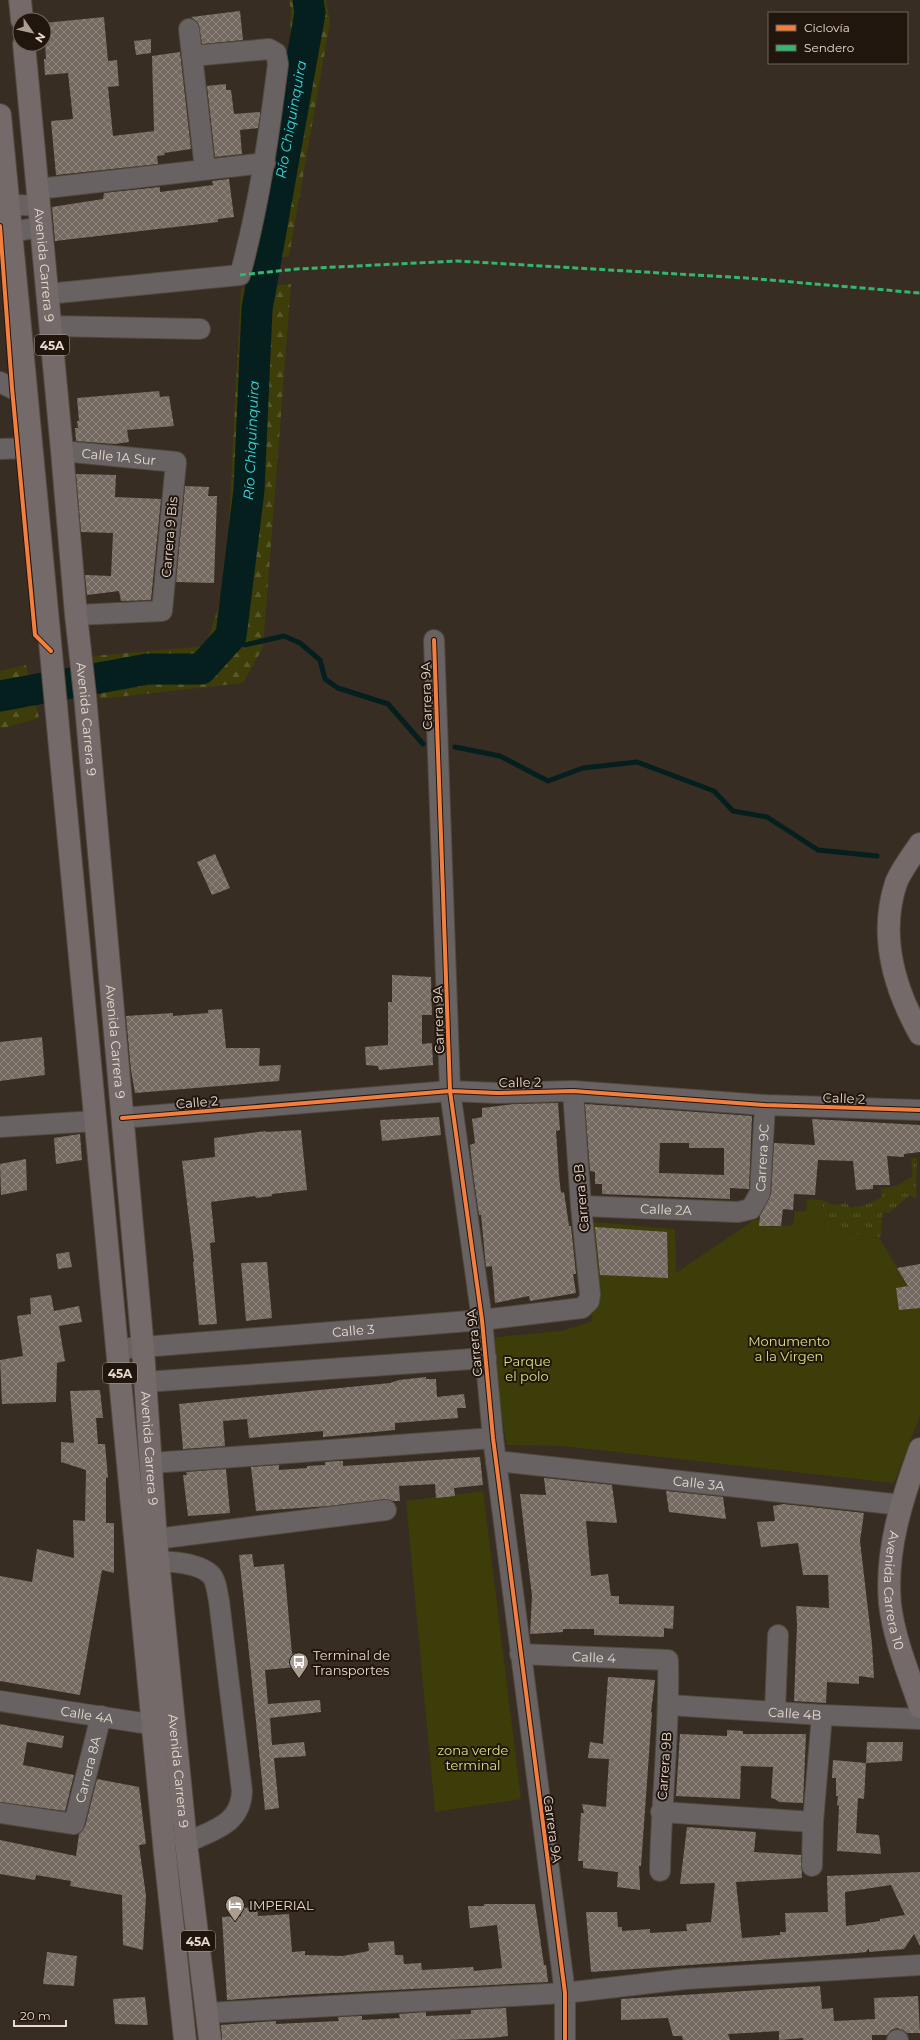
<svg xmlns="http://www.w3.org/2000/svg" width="920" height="2040" font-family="Montserrat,sans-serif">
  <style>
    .grass { fill: url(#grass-tufts) }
    .forest { fill: url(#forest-firs) }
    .green { fill: #3c3d09 }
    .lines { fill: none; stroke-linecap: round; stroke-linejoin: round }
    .stream { stroke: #051f1e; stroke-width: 5 }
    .river { stroke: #051f1e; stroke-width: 31 }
    .building { fill: url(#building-cross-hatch); fill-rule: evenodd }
    .minor-casing { stroke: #52493f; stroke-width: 22 }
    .major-casing { stroke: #52493f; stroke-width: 24 }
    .minor { stroke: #686262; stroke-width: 20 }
    .major { stroke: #736a69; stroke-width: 22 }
    .quiet { stroke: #33b770; stroke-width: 3; stroke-dasharray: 6 3; stroke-linecap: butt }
    .cycleway-casing { stroke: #20160e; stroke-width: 6 }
    .cycleway { stroke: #f27e40; stroke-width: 4 }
    .labels { text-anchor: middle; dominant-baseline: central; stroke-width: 4; stroke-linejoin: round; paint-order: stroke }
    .shield { fill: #20160e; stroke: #ab9e94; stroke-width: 1 }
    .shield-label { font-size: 12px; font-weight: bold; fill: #e7d9cd }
    .street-label { font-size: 13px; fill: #e7d9cd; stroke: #20160e }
    .park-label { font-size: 13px; fill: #dbe37e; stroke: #20160e }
    .poi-label { font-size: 13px; fill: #e7d9cd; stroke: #20160e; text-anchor: start }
    .water-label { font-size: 14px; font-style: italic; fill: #3dd9da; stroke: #20160e }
  </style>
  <defs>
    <pattern id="grass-tufts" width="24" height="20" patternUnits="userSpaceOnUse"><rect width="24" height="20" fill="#3c3d09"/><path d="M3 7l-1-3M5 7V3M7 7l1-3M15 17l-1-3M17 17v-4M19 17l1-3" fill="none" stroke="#58582c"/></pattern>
    <pattern id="forest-firs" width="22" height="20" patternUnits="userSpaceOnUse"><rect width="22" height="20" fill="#3c3d09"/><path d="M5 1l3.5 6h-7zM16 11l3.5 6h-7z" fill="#58582c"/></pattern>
    <pattern id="building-cross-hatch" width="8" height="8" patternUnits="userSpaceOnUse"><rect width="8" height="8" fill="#756a62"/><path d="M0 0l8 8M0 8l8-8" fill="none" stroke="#8f867e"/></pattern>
  </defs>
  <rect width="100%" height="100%" fill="#382d22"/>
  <path class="grass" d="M911,1158H917L916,1199L910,1195L889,1213L883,1212L880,1239L847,1232H825L822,1200L833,1205L846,1203L851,1208L868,1204L882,1197L881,1189L897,1186L913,1176Z"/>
  <path class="forest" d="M289,0H326L330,22L289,256L254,260L290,54L291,9Z
    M291,284L263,647L243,683L99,699L93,656L206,646L226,582L241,288Z
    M26,665L39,718L0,729V671Z"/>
  <path class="green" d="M807,1199L822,1200L825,1232H847L880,1239L920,1307V1416L894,1483L563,1446L507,1445L487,1338L561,1331L591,1322L597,1283L593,1222L675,1229L676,1273L754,1220L766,1219L769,1227L793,1225L795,1212L806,1211Z
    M483,1491L521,1799L435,1812L406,1501Z"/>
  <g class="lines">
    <path class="stream" d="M231,636L245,645L284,636L300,643L320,660L325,679L338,688L388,704L423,744
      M455,747L500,756L548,781L583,768L637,762L714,791L733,811L767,817L818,850L877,856"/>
    <path class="river" id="s1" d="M0,696L148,669H201L231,636L249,490L257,309L310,13L308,0"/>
  </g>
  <path class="building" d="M240,11L243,40L202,44L198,22L191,17Z
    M104,17L108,61L117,60L119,86L108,87L113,136L154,131L152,56L180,52L191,149L164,153L165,155L157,156L158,164L56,175L51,121L73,119L68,73L45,75L44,59H46L44,23Z
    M151,39V53L136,55L134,41Z
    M226,84V90H231L234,114L260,112V115L258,128L240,130L242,154L215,157L207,86Z
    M229,179L234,217L218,219V222L55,241L52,207L103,199L104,193L160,187V192L213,185L212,181Z
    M159,391L160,397L169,396L174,426L127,430L129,442L114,444L76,441L75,428H78L77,421H79L77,398Z
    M76,474L116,475L115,497L161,499L151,600L121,601L119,591L87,595L85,575L111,576L113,533L81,532Z
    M185,486L209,487L208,496H217L214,583L176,582Z
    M215,854L230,888L212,895L197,862Z
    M392,975L431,977L432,1015H422V1044L432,1043L433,1065L379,1070L378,1066L366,1065L365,1047L388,1045V1002H392Z
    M222,1009L226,1048H260L259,1066L281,1065L279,1081L135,1093L131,1071L126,1016L173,1013V1016L208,1013V1010Z
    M42,1037L45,1075L0,1081V1042Z
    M558,1103L560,1130L556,1131L559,1176L561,1193L564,1192L569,1226H571L576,1274H573L576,1293L530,1301L529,1296L495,1303L492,1266L486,1267L481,1215H479L473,1173L470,1145L475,1143L472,1119L482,1117V1108L515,1104Z
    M585,1104L752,1116L749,1189L730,1188V1199L602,1194V1184H595V1172L590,1171ZM660,1143H689V1148H724V1175L659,1173Z
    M439,1117L441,1135L382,1141L380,1120Z
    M812,1119L920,1125V1152L904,1154V1157L887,1156L890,1185H873V1189L856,1190L853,1161L818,1160L815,1195L794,1194L793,1210L783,1209L781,1226H759L760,1216L771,1194L774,1143L815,1145Z
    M301,1130L307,1190L272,1194V1196L256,1198L255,1196L211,1202L215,1242L210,1243L217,1324L199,1325L193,1262H194L182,1161L215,1157L214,1138L266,1131V1132Z
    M80,1134L82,1160L56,1164L54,1138Z
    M26,1159L27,1190L1,1195L0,1164Z
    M595,1227L667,1232L668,1278L600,1275Z
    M69,1252L72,1267L58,1269L56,1254Z
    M267,1262L272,1318L246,1321L241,1263Z
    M920,1264V1308L899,1310L896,1288L908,1286L897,1268Z
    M51,1295L54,1311L79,1306L82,1322L59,1326L65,1361L57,1363L56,1402L2,1404L0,1360L23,1356L17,1316L31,1314L30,1298Z
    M426,1377V1379H436L437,1397L464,1394L466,1408H457L458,1418L395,1423V1430L323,1437V1431L249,1438L247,1419L223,1421L225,1446L183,1449L179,1404L390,1383L399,1380Z
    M100,1390L103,1418H96L98,1444H105L108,1478L106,1477V1523H114V1573L102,1570L80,1695L0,1681V1576L32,1582L37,1549L74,1558L73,1520L85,1521L86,1470L61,1462V1442L74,1443L70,1391Z
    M480,1457L483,1485L454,1488L455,1496L436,1498L435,1484L399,1486L400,1501H393L385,1499L329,1506L256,1511L251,1467L279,1465V1470L307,1468V1466L325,1465V1462L338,1461H343V1466Z
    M226,1469L230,1513L188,1516L183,1475H187L186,1472Z
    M544,1478L612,1485L617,1523L586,1521L591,1576L608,1574L611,1596H619V1604L674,1606L673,1629L664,1628V1637L594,1635V1629H563V1632L530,1634L532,1596L520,1494L546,1495Z
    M666,1491L723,1497L726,1519L669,1512Z
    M783,1504L864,1513L860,1541L872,1644L874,1678L859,1676V1684L827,1682L826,1703L794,1701L797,1625L796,1606L829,1608L828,1575H803L798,1543L761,1547L757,1522L775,1521L773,1506Z
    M252,1554L254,1567L284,1564L292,1654L296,1653L297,1667L265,1670L268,1704L320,1700L321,1712L270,1718L272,1745L304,1742L306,1756L274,1758L279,1808L265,1810L239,1555Z
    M608,1677L655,1680L651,1712H652L641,1866H639L640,1890L617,1887L618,1872L583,1868V1861H578L581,1813H584L582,1804L606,1807L609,1759L588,1758L590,1742L603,1744Z
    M0,1724L64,1736L62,1748L27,1742L23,1765L74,1775L65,1811L0,1802Z
    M727,1730L743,1731V1734H806L803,1803L779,1802L775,1799L771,1798L773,1767L741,1766L740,1799L676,1796L680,1734L727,1736Z
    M867,1742H903L902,1761L866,1763L864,1799L858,1798L856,1833L879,1835L881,1854L837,1851L839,1806L837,1805L838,1796H836V1778H832L833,1760L866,1763Z
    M97,1779L139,1787L146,1844L139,1845L146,1896L143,1950L123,1945L122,1895L70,1886L71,1881L36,1875L35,1880L0,1874V1840L76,1856L79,1834L85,1827Z
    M687,1827L756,1832L754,1852L801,1855L802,1878L736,1882L742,1938L780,1935V1932H786L785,1913L828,1912L827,1876L920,1872V1946L914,1934L904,1949L869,1952V1948L866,1952L857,1953L591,1972L586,1912H617L618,1927H622V1931L650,1929V1933L687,1931L686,1924L711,1922L715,1883L680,1884ZM891,1885L905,1915L880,1919V1921L846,1926L845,1892Z
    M484,1904H535L544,1965H546L548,1982L294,1995L227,2000L222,1917L241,1916L240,1908L257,1907L258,1916L289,1914L292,1952L305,1951V1955L343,1956L369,1951L368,1943L394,1941L395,1955H403L404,1964L421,1963L422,1970L473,1967L474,1971L502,1968L497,1925L470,1928L468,1906H484Z
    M47,1952L77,1956L74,1986L43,1984Z
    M820,1986L822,2009L833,2008L834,2021L875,2019L874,1998L918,1996L920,2033H907L903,2030L897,2028L891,2030L887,2035H872V2040H803V2038L779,2040V2031L728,2034L730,2040H683L682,2036H673L668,2018L621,2020V1999Z
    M145,1997L148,2025L115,2024L113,1999Z
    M506,2008L508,2036L491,2038L449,2040H222L221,2025L276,2021V2024L339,2021L338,2017L362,2016V2020L400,2018L399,2014L426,2012V2016L471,2014V2010Z"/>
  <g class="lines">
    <defs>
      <g id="minor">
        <path d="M189,29L205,169"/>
        <path d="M38,189L265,163"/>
        <path d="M0,204L39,206"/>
        <path d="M0,234L41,227"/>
        <path d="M47,294L240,275C259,205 269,135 278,64L276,53L269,49L192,56"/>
        <path d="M51,326L200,329"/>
        <path d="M0,382L27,396"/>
        <path d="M0,449L32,448"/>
        <path id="s2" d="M62,451L176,462L162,611L76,615"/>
        <path d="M434,640L450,1091L482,1320L493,1438L565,1993V2040"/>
        <path d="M122,1118L450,1091L497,1093L573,1091L765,1105L920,1110"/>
        <path d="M0,1127L96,1121"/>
        <path id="s3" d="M581,1206L738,1212L751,1209L760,1193L765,1105"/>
        <path id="s4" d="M118,1349L482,1320L582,1308L589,1301L590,1294L581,1206L573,1091"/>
        <path d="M145,1382L486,1358"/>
        <path id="s5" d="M496,1461L902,1505"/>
        <path d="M152,1463L493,1438"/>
        <path d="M140,1541L386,1510"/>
        <path d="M142,1562C160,1560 199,1561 212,1576C217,1583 217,1593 219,1601L242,1791C241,1825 212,1830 186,1843"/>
        <path id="s6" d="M520,1654L668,1660C670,1731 661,1801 660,1871"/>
        <path id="s7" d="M0,1701L168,1727"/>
        <path id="s8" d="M669,1705L822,1715L920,1719"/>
        <path d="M775,1711L778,1635"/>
        <path d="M661,1812L813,1822"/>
        <path id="s9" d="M0,1813L74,1824L101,1716"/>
        <path d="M812,1866L813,1822L822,1715"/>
        <path d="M207,2013L565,1993L685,1979L920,1965"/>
        <path d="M897,2040H898"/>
      </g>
      <g id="major">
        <path d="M20,0L22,20"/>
        <path id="s10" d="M24,44L62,451L76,615L85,695L143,1349L156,1540L186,1843L210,2040"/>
        <path d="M0,115L165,1854L185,2040"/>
        <path d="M920,844C912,856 901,870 896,883C879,935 894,988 920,1034"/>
        <path id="s11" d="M920,1449C902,1499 885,1551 890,1604C894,1639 909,1674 920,1707"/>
      </g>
    </defs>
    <use href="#minor" class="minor-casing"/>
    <use href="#major" class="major-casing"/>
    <use href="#minor" class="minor"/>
    <use href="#major" class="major"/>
    <path class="quiet" d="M240,275L297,269L457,261L746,278L920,293"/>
    <defs>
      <path id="cycleway" d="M0,226L12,388L35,635L51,651
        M434,640L450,1091L482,1320L493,1438L565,1993V2040
        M122,1118L450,1091L497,1093L573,1091L765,1105L920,1110"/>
    </defs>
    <use href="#cycleway" class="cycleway-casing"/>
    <use href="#cycleway" class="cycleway"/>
  </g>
  <defs>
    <symbol id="bus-pin" viewBox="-11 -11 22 30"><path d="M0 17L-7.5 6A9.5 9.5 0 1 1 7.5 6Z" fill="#aa9d91" stroke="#20160e"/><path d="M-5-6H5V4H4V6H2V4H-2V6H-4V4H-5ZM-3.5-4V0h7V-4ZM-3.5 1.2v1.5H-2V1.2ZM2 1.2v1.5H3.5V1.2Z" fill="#fff"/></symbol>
    <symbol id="hotel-pin" viewBox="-11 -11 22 30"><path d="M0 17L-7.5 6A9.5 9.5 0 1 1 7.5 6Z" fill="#aa9d91" stroke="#20160e"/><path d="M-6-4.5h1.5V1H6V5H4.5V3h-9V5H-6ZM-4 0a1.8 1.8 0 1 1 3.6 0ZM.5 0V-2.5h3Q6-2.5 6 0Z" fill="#fff"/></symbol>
  </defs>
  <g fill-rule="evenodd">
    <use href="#bus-pin" x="288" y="1651" width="22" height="30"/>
    <use href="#hotel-pin" x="224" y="1894" width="22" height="30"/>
  </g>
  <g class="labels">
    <g class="shield">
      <rect x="35" y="335" width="34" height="20" rx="3"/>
      <rect x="103" y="1363" width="34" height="20" rx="3"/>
      <rect x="181" y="1931" width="34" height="20" rx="3"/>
    </g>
    <g class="shield-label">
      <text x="52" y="345">45A</text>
      <text x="120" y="1373">45A</text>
      <text x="198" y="1941">45A</text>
    </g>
    <g class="street-label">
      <text stroke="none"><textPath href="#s10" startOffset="222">Avenida Carrera 9</textPath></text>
      <text stroke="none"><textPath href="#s2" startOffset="57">Calle 1A Sur</textPath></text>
      <text transform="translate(169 537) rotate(-85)">Carrera 9 Bis</text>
      <text transform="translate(426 696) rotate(-92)">Carrera 9A</text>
      <text stroke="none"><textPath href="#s10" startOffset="678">Avenida Carrera 9</textPath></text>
      <text transform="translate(438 1020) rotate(-92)">Carrera 9A</text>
      <text stroke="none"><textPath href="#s10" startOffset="1002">Avenida Carrera 9</textPath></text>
      <text transform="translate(520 1082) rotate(-1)">Calle 2</text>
      <text transform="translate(844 1098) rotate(2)">Calle 2</text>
      <text transform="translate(197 1102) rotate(-5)">Calle 2</text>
      <text stroke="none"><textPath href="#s3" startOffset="224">Carrera 9C</textPath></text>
      <text transform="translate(581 1198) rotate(-95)">Carrera 9B</text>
      <text stroke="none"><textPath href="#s3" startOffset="85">Calle 2A</textPath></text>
      <text stroke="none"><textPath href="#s4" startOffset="236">Calle 3</textPath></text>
      <text transform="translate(474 1343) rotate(-96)">Carrera 9A</text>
      <text stroke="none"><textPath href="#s10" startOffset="1410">Avenida Carrera 9</textPath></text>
      <text stroke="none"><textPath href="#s5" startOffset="204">Calle 3A</textPath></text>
      <text stroke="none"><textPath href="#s11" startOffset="146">Avenida Carrera 10</textPath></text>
      <text stroke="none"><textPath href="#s6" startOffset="74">Calle 4</textPath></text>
      <text stroke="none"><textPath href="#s8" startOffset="126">Calle 4B</textPath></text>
      <text stroke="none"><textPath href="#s7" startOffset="88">Calle 4A</textPath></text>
      <text transform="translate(664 1766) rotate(-86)">Carrera 9B</text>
      <text stroke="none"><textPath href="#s9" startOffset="131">Carrera 8A</textPath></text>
      <text stroke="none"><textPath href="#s10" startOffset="1734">Avenida Carrera 9</textPath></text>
      <text transform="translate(553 1829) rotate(82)">Carrera 9A</text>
    </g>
    <g class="park-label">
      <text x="789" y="1341">Monumento<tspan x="789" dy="15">a la Virgen</tspan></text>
      <text x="527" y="1361">Parque<tspan x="527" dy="15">el polo</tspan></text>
      <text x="473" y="1750">zona verde<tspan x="473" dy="15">terminal</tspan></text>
    </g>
    <g class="poi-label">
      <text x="313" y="1655">Terminal de<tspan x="313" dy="15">Transportes</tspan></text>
      <text x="249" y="1905">IMPERIAL</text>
    </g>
    <g class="water-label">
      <text stroke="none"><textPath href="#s1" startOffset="769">Río Chiquinquira</textPath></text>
      <text stroke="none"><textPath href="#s1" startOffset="445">Río Chiquinquira</textPath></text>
    </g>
  </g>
  <rect x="768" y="12" width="140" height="52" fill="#20160e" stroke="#70645a"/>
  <rect x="776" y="25" width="20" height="6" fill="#f27e40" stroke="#70645a"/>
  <text x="804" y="32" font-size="12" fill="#e7d9cd">Ciclovía</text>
  <rect x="776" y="45" width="20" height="6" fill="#33b770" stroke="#70645a"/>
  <text x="804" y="52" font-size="12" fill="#e7d9cd">Sendero</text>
  <g transform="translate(32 32) rotate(124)"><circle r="19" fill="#20160e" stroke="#70645a"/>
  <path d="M0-3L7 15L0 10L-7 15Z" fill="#aa9d91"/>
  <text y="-6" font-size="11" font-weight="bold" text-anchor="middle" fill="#e7d9cd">N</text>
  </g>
  <path d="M14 2020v6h52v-6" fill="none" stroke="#e7d9cd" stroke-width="2"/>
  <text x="20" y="2020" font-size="12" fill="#e7d9cd" stroke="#20160e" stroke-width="3" paint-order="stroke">20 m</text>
</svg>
